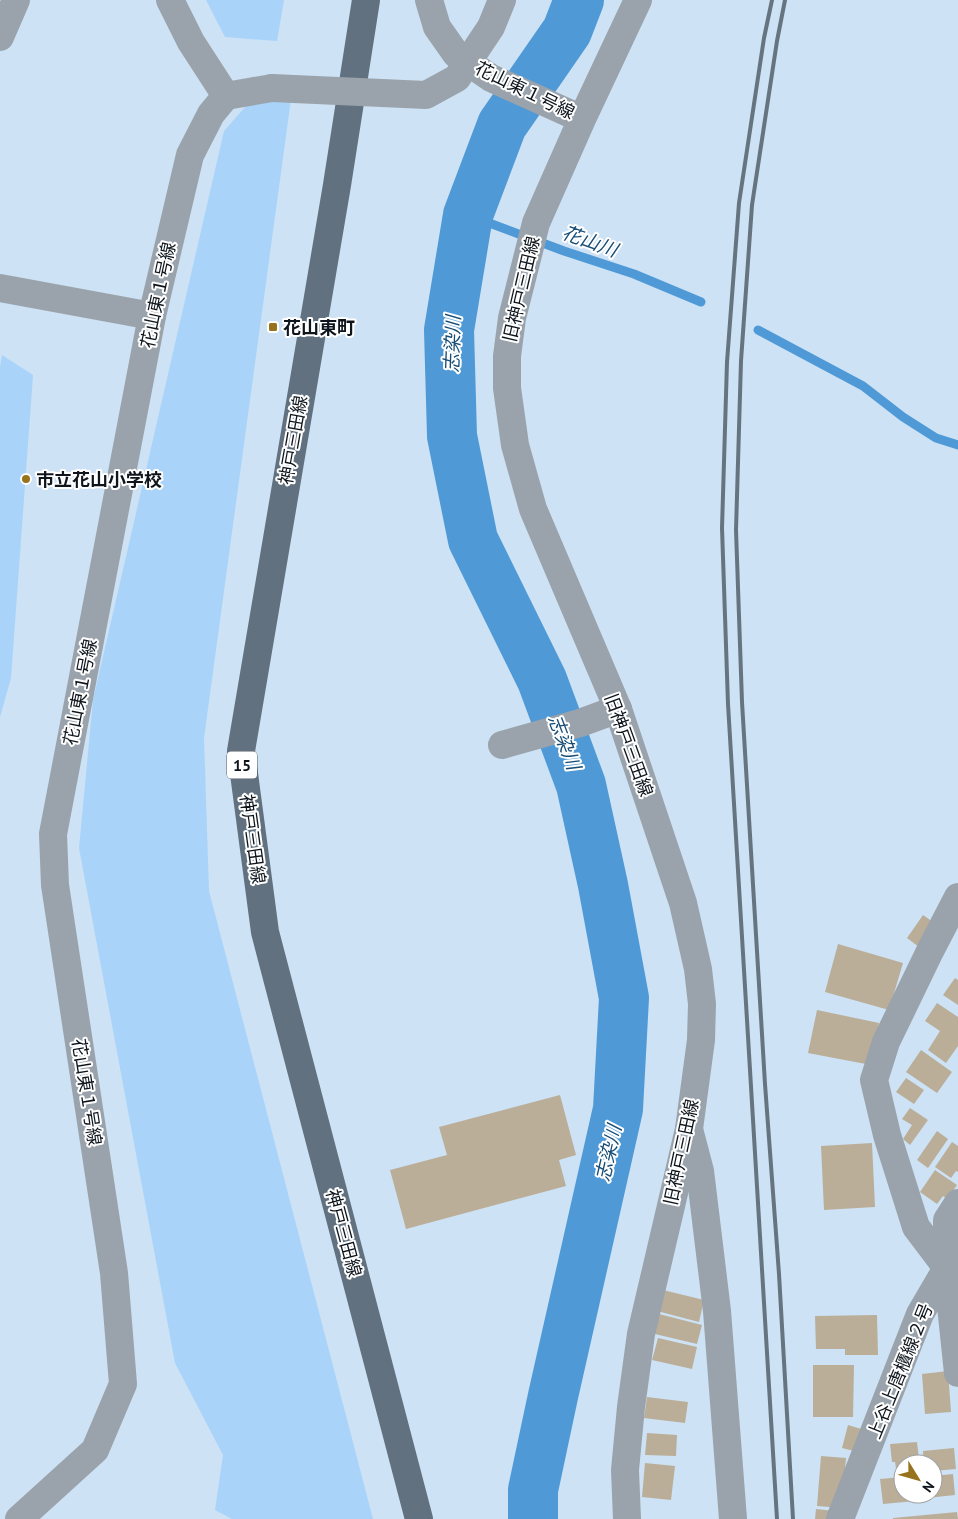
<svg xmlns="http://www.w3.org/2000/svg" width="958" height="1519" font-family="'PT Sans','Noto Sans JP',sans-serif">
  <style>
    .green { fill: #a9d3f9 }
    .lines { fill: none; stroke-linecap: round; stroke-linejoin: round }
    .stream { stroke: #4f9ad6; stroke-width: 9 }
    .river { stroke: #4f9ad6; stroke-width: 50 }
    .building { fill: #baae98 }
    .minor { stroke: #9aa3ab; stroke-width: 28 }
    .tertiary { stroke: #9aa3ab; stroke-width: 28 }
    .primary { stroke: #61717f; stroke-width: 28 }
    .rail { stroke: #667480; stroke-width: 4 }
    .tertiary-bridge { stroke: #9aa3ab; stroke-width: 28 }
    .poi-dot { fill: #97731d; stroke: #fff; stroke-width: 2 }
    .labels { text-anchor: middle; dominant-baseline: central; stroke-width: 4; stroke-linejoin: round; paint-order: stroke }
    .shield { fill: #fff; stroke: #565b60; stroke-width: 1 }
    .shield-label { font-size: 16px; font-weight: bold; fill: #0e151c }
    .street-label { font-size: 18px; fill: #0e151c; stroke: #fff }
    .poi-label { font-size: 18px; font-weight: bold; fill: #0e151c; stroke: #fff; text-anchor: start }
    .water-label { font-size: 19px; font-style: italic; fill: #174d76; stroke: #fff }
  </style>
  <rect width="100%" height="100%" fill="#cde2f5"/>
  <path class="green" d="M206,0H284L277,41L225,37Z
    M291,99L204,738L209,891L373,1519H232L215,1510L223,1455L175,1363L79,848L93,700L224,131L246,106Z
    M2,355L33,375L11,678L0,717V367Z"/>
  <g class="lines">
    <path class="stream" d="M468,215L564,251L634,274L701,302
      M758,330L863,386L903,417L936,438L958,445"/>
    <path class="river" d="M533,1519V1490L553,1396L618,1109L624,998L603,885L581,785L542,680L473,540L452,436L449,330L468,215L502,125L567,31L579,0"/>
  </g>
  <path class="building" d="M923,915L936,924L919,947L907,938Z
    M838,944L903,963L889,1010L825,992Z
    M955,978L958,980V1005L943,995Z
    M937,1003L958,1017V1046L946,1063L928,1050L940,1031L925,1021Z
    M817,1010L879,1023L871,1065L808,1053Z
    M921,1050L952,1072L937,1093L906,1072Z
    M906,1078L924,1090L914,1104L896,1092Z
    M560,1095L576,1155L559,1160L566,1186L406,1229L390,1170L447,1155L439,1127Z
    M910,1108L928,1120L910,1145L903,1139L912,1125L902,1119Z
    M937,1131L948,1139L928,1168L917,1160Z
    M952,1142L958,1146V1172L956,1171L951,1178L935,1167Z
    M872,1143L875,1207L824,1210L821,1146Z
    M935,1170L957,1185L947,1199L943,1196L937,1204L920,1192Z
    M663,1290L704,1300L699,1322L657,1311Z
    M659,1314L702,1325L697,1344L655,1334Z
    M877,1315L878,1355H845V1349H816L815,1316Z
    M658,1338L697,1347L692,1369L652,1360Z
    M813,1365H854L853,1417H813Z
    M948,1371L951,1412L925,1414L922,1374Z
    M647,1397L688,1402L685,1423L644,1418Z
    M848,1425L868,1431L862,1453L842,1448Z
    M647,1433L677,1435L676,1456L645,1455Z
    M917,1442L919,1459L913,1460V1464H903V1468H896L895,1462H892L890,1444Z
    M954,1448L956,1469L933,1471V1464H924L923,1451Z
    M821,1456L846,1458L842,1508L817,1506Z
    M645,1463L675,1466L671,1500L642,1497Z
    M953,1474L955,1495L927,1498L926,1494H933V1476Z
    M903,1477V1494H914L915,1501L883,1504L880,1479Z
    M816,1509L835,1511L834,1519H815Z
    M957,1512L958,1519H893V1518Z"/>
  <g class="lines">
    <path class="minor" d="M170,0L191,42L226,96
      M0,37L16,0
      M0,288L152,316
      M502,745L580,723L618,709
      M689,1129L700,1171L717,1311L733,1519
      M958,1203L947,1220V1268L958,1373
      M840,1519L920,1314L947,1268L916,1227L887,1135L874,1080L886,1042L930,951L958,897"/>
    <path class="tertiary" d="M429,0L437,27L456,54L491,78L582,119
      M19,1519L95,1450L123,1384L114,1273L55,885L53,834L152,316L190,155L211,114L226,96L272,88
      M627,1519L625,1470L631,1407L641,1334L689,1129L701,1040L702,1004L698,969L683,903L618,709L533,509L515,445L507,388V356L512,318L536,223L582,119L638,0"/>
    <path class="primary" d="M366,0L337,185L241,751L265,932L419,1519"/>
    <path class="rail" d="M772,0L764,38L739,203L727,362L722,528L728,704L777,1519
      M785,0L777,41L752,205L741,361L736,530L742,702L765,1084L779,1274L793,1519"/>
    <path class="tertiary-bridge" d="M272,88L426,95L457,78L491,27L502,0"/>
  </g>
  <g class="poi-dot">
    <rect x="268" y="322" width="10" height="10" rx="2.5"/>
    <circle cx="26" cy="479" r="5"/>
  </g>
  <g class="labels">
    <rect class="shield" x="227" y="751.5" width="30" height="27" rx="4"/>
    <g class="shield-label">
      <text x="242" y="765">15</text>
    </g>
    <g class="street-label">
      <text transform="translate(525 90) rotate(26)">花山東１号線</text>
      <text transform="translate(521 289) rotate(-77)">旧神戸三田線</text>
      <text transform="translate(158 295) rotate(-78)">花山東１号線</text>
      <text transform="translate(293 440) rotate(-80)">神戸三田線</text>
      <text transform="translate(80 692) rotate(-79)">花山東１号線</text>
      <text transform="translate(629 745) rotate(70)">旧神戸三田線</text>
      <text transform="translate(253 839) rotate(82)">神戸三田線</text>
      <text transform="translate(87 1092) rotate(81)">花山東１号線</text>
      <text transform="translate(681 1152) rotate(-78)">旧神戸三田線</text>
      <text transform="translate(344 1233) rotate(75)">神戸三田線</text>
      <text transform="translate(900 1371) rotate(-68)">上谷上唐櫃線２号</text>
    </g>
    <g class="poi-label">
      <text x="283" y="327">花山東町</text>
      <text x="36" y="479">市立花山小学校</text>
    </g>
    <g class="water-label">
      <text transform="translate(590 241) rotate(20)">花山川</text>
      <text transform="translate(452 344) rotate(-88)">志染川</text>
      <text transform="translate(565 742) rotate(69)">志染川</text>
      <text transform="translate(608 1153) rotate(-77)">志染川</text>
    </g>
  </g>
  <g transform="translate(918 1479) rotate(127)"><circle r="24" fill="#ffffff" stroke="#9fa1a4"/>
  <path d="M0-4L9 19L0 12L-9 19Z" fill="#97731d"/>
  <text y="-8" font-size="14" font-weight="bold" text-anchor="middle" fill="#0e151c">N</text>
  </g>
</svg>
